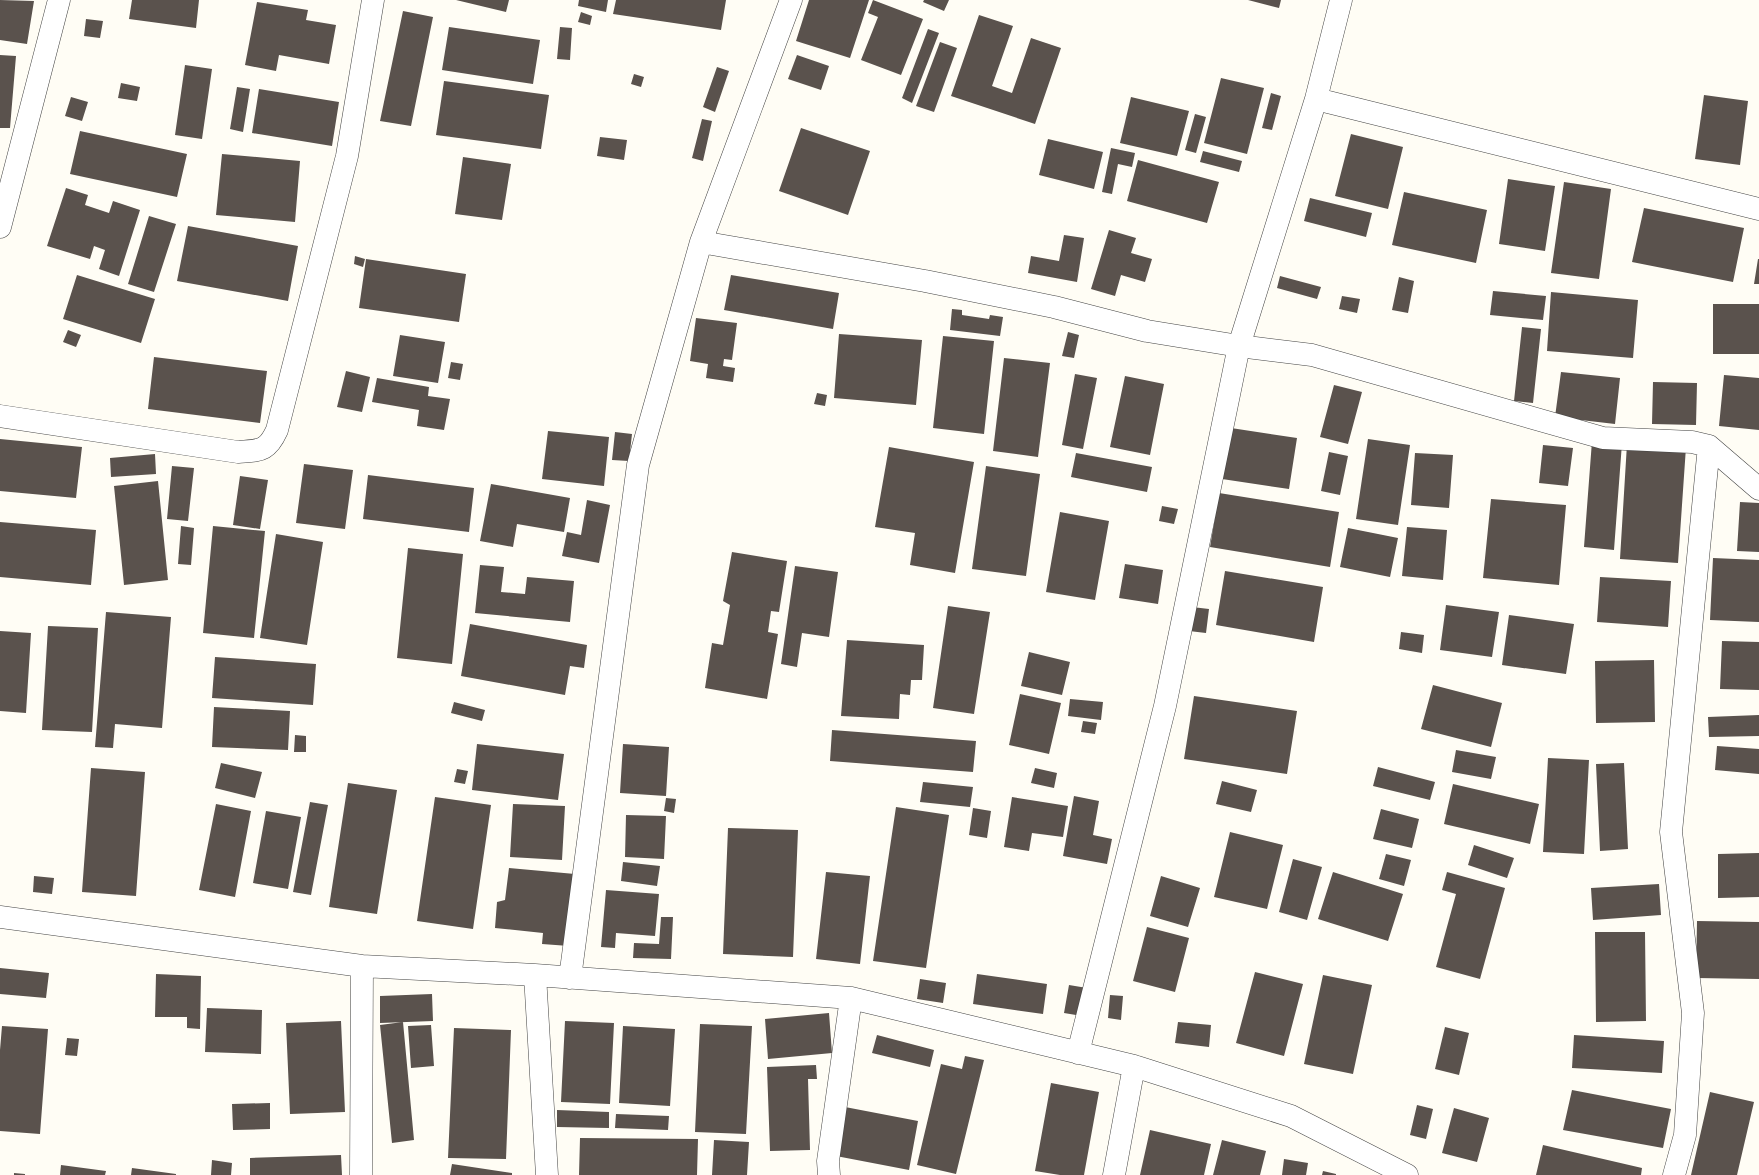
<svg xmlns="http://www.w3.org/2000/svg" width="1759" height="1175" font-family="'Zilla Slab',serif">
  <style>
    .building { fill: #5a524d }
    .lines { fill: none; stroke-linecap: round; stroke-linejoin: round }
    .street-casing { stroke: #444; stroke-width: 23 }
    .street { stroke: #fff; stroke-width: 22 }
  </style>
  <rect width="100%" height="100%" fill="#fffdf5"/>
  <path class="building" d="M0,0L34,1L27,44L0,40Z
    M132,0H199L196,28L129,19Z
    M456,0H509L506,12Z
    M579,0H608L606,12L578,6Z
    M616,0H726L721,30L613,14Z
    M809,0H869L850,58L796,41Z
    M873,0L923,19L901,75L861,60L878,17L868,13Z
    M924,0H949L944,11L923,2Z
    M1248,0H1281L1279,8Z
    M257,2L308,10L306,20L336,25L329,64L279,55L276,71L245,65Z
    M403,11L433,17L411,126L380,121Z
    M581,12L592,16L590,25L578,22Z
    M979,15L1013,26L992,86L1012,93L1031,38L1061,48L1035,124L951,96Z
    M86,19L103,21L100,38L84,36Z
    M449,27L540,40L533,84L442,70Z
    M560,27L572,28L570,60L557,59Z
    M928,29L939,33L912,103L902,98Z
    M940,42L957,48L934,112L916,106Z
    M0,55L16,56L10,128H0Z
    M797,55L829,66L821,90L788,79Z
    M185,65L212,69L202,139L175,135Z
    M717,67L729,71L715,112L703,107Z
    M634,74L644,77L641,87L631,84Z
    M1221,78L1264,88L1247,154L1204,143Z
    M444,81L549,95L541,149L436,135Z
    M121,83L140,87L137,101L118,98Z
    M237,87L250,89L243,132L230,129Z
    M259,89L339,102L332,146L252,133Z
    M1271,93L1281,96L1272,130L1262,128Z
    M1704,95L1748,101L1740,165L1695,159Z
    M71,97L88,102L82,121L65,116Z
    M1131,97L1189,111L1177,156L1120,143Z
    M1195,114L1206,117L1196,153L1185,150Z
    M702,119L712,121L703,161L692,158Z
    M801,128L870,151L848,215L779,191Z
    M80,131L187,154L177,197L70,174Z
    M1351,134L1403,147L1388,209L1335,196Z
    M600,137L627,140L624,160L597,156Z
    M1048,139L1103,152L1094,189L1039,175Z
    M1111,148L1135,153L1132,167L1118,164L1112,194L1102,192Z
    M1203,151L1242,161L1239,172L1200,162Z
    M222,154L300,161L295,222L216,215Z
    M463,157L511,164L502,220L455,214Z
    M1138,160L1219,182L1207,223L1127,201Z
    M1508,179L1555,186L1545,251L1499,244Z
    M1564,182L1611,189L1599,279L1551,273Z
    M66,188L88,195L85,205L109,213L113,201L140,210L119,276L99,269L105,250L94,246L90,259L47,246Z
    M1404,192L1487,210L1476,263L1392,245Z
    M1310,198L1372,213L1366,237L1304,221Z
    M1644,208L1744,228L1733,282L1632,262Z
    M149,216L176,224L154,292L128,284Z
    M188,226L298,246L288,301L177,281Z
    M1109,230L1136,238L1131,253L1152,259L1145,282L1121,275L1115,296L1091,289Z
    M1064,235L1084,238L1077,282L1028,273L1031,256L1059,261Z
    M355,256L365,259L363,267L354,264Z
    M366,259L466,274L459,322L359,308Z
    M1758,259H1759V284H1754Z
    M77,275L155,299L141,343L63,319Z
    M731,275L839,293L833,329L724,310Z
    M1280,276L1321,287L1317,299L1277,288Z
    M1399,277L1414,281L1408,313L1392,310Z
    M1493,291L1546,296L1543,320L1490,315Z
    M1551,292L1638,300L1633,358L1547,351Z
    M1342,296L1360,299L1357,313L1339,309Z
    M1713,304H1759V354H1713Z
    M952,309L962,310V315L989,319L990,315L1003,317L1000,336L950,330Z
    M696,318L737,323L732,360L724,359L723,366L735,368L733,382L706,378L708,364L690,361Z
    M1522,327L1541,329L1533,403L1514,401Z
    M68,330L81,335L76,347L63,342Z
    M1068,332L1079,335L1074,358L1062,356Z
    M839,334L922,340L916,405L834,398Z
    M400,335L445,342L438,383L393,376Z
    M943,336L994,341L984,434L933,428Z
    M154,357L267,371L260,423L148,409Z
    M1004,358L1050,363L1038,457L993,451Z
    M451,362L463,364L460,380L448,378Z
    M346,371L370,377L362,412L337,407Z
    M1561,372L1620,378L1615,424L1555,417Z
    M1075,374L1097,378L1083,449L1062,445Z
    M1724,375L1759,378V430L1719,426Z
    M1125,376L1164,384L1150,455L1110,447Z
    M377,378L429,387L428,396L450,399L444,430L417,426L419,410L372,402Z
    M1653,382L1697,383L1696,425L1652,424Z
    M1334,385L1362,392L1348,444L1320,437Z
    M817,393L827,395L825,406L814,404Z
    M1231,428L1297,438L1289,489L1222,479Z
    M548,431L609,437L604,486L542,479Z
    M615,432L632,434L629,461L612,460Z
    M0,439L82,447L76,498L0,491Z
    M1368,439L1410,445L1398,525L1356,519Z
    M1592,441L1622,443L1614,550L1584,547Z
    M1627,444L1686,447L1678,563L1620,559Z
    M1543,445L1573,448L1568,486L1539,483Z
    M889,447L974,462L955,573L910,565L915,533L875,527Z
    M1329,452L1348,456L1340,495L1321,491Z
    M1076,453L1152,467L1147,492L1071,477Z
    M1415,453L1453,455L1449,508L1411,505Z
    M155,454L156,474L111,477L110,458Z
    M304,464L353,470L345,529L296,523Z
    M172,466L194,468L188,521L167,519Z
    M986,466L1040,474L1026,576L972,569Z
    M368,475L474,488L469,532L363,519Z
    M240,476L268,480L260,529L233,525Z
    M158,481L168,580L124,585L114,486Z
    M491,484L570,498L564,532L517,524L513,547L480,541Z
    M1219,493L1339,512L1330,567L1210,547Z
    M1491,499L1566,505L1559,585L1483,578Z
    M587,500L610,505L599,563L562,556L567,532L581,535Z
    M1740,502L1759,503V552L1737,551Z
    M1162,506L1178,509L1174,524L1159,521Z
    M1060,512L1109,521L1095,600L1046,592Z
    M0,522L96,530L91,585L0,577Z
    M181,526L194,528L191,565L178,564Z
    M213,526L265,531L254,638L203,633Z
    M1407,527L1447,530L1443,580L1402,576Z
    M1348,528L1398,538L1390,577L1340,567Z
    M276,534L323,542L307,645L260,638Z
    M408,548L463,554L452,664L397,658Z
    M732,552L787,561L779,612L771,611L768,632L778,634L767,699L705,688L712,643L723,645L730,605L723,601Z
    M1713,558L1759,560V622L1710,620Z
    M1125,564L1163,570L1158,604L1119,598Z
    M480,565L504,567L501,592L525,594L527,577L574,581L570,622L475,613Z
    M795,566L838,572L829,637L802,633L797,667L781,664Z
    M1225,571L1323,587L1314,642L1216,625Z
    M1600,577L1671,581L1668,627L1597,622Z
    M1446,605L1499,612L1492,657L1440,650Z
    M948,606L990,612L974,714L933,708Z
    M1192,607L1209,609L1206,633L1189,631Z
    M106,612L171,617L162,728L115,724L113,748L95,747Z
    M1509,615L1574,624L1566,674L1502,665Z
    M470,624L587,645L584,668L570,666L565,695L461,676Z
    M48,626L98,628L92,732L42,730Z
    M0,631L31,633L26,713L0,711Z
    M1401,632L1424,635L1422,653L1399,649Z
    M847,640L924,645L922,680H911L910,695L900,694L899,719L841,716Z
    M1722,641L1759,642V690L1720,689Z
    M1029,652L1070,662L1062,695L1021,686Z
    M215,657L316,664L313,705L212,698Z
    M1654,660L1655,722L1596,723L1595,661Z
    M1433,685L1502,703L1491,747L1421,729Z
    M1020,694L1061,703L1049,754L1009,745Z
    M1194,696L1297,711L1287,774L1184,759Z
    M1070,699L1103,702L1101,720L1068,716Z
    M454,702L485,710L482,721L451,713Z
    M214,707L290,711L288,750L212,747Z
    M1759,715V736L1709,737L1708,717Z
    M1083,721L1097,723L1095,734L1081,732Z
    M832,730L976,741L973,772L830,761Z
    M295,735L306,736V752H294Z
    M477,744L564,754L558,800L472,790Z
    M623,744L669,747L666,796L620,793Z
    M1717,746L1759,749V774L1715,770Z
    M1456,750L1496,757L1491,779L1452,772Z
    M1548,758L1589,760L1584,854L1543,852Z
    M221,763L262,772L255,798L215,788Z
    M1624,763L1628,849L1600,851L1596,764Z
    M1378,767L1435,782L1430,800L1373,786Z
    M91,768L145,772L136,896L82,892Z
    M1035,768L1057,773L1054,788L1031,783Z
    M457,769L468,771L465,784L454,782Z
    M1222,781L1257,790L1251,812L1216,804Z
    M923,782L973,787L970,807L920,802Z
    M348,783L397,790L377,914L329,907Z
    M1453,784L1539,804L1530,844L1444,824Z
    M1074,796L1099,801L1093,835L1112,839L1107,864L1063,856Z
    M435,797L491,805L473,929L417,921Z
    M1012,797L1068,806L1063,837L1032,833L1029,851L1004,847Z
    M666,798L676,799L674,813L664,811Z
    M310,802L328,805L311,895L293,892Z
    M216,804L251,811L235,897L199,890Z
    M513,804L565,806L562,860L510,857Z
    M896,807L949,815L926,968L873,961Z
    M973,808L991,811L987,838L969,835Z
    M1381,809L1419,819L1412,848L1373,839Z
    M266,811L301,817L288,889L253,883Z
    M626,815L666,816L664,859L625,857Z
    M728,828L798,830L793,957L723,954Z
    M1230,832L1283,845L1267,909L1214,897Z
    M1474,845L1514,858L1507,878L1468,865Z
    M1759,853V897L1718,898V854Z
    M1386,854L1411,860L1404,886L1379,879Z
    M1293,859L1322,867L1307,920L1279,912Z
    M623,862L660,866L657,886L621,881Z
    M509,868L575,874L569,946L542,944L543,933L495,928L497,902L505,900Z
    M826,872L870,876L860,964L816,959Z
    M1333,872L1403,894L1388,941L1318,919Z
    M1447,872L1505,888L1480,979L1436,967L1456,894L1442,890Z
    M34,876L54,878L52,894L33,892Z
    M1161,876L1200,888L1188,927L1150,916Z
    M1659,884L1661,915L1593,920L1591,888Z
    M606,890L659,894L655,936L616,933L615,948L601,947Z
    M661,917H673L671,959L633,958L634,943L659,944Z
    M1697,921L1759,922V979L1696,978Z
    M1147,927L1189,938L1175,992L1133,981Z
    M1595,932H1645L1646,1021L1596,1022Z
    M0,968L49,973L46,998L0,994Z
    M1255,972L1303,984L1284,1056L1236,1043Z
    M156,974L201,976L200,1029L187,1028V1017H155Z
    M977,974L1047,984L1043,1014L973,1004Z
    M1323,975L1372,985L1353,1074L1304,1064Z
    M920,979L946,983L943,1003L917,999Z
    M1069,985L1087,988L1082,1016L1064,1013Z
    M432,994L433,1021L380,1023V996Z
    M1110,995L1123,996L1121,1020L1108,1018Z
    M207,1008L262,1010L261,1054L205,1052Z
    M829,1013L832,1053L768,1059L765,1019Z
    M341,1021L345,1112L290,1114L286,1023Z
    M565,1021L614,1023L610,1104L561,1102Z
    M403,1022L414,1140L392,1143L380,1025Z
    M1178,1022L1211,1025L1209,1047L1175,1043Z
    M700,1024L752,1026L746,1134L695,1132Z
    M431,1025L434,1066L411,1068L408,1026Z
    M2,1026L48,1029L40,1134L0,1131V1050Z
    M623,1026L675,1029L670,1106L619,1103Z
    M1445,1027L1469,1033L1459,1075L1435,1069Z
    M454,1028L511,1030L506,1159L448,1158Z
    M877,1035L934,1050L930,1067L872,1053Z
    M1574,1035L1664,1041L1662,1073L1572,1068Z
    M67,1038L79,1039L77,1056L65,1055Z
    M965,1056L984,1060L956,1174L917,1165L941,1064L962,1069Z
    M816,1065L817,1079H808L810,1150L770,1151L767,1067Z
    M1051,1083L1099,1092L1084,1175H1060L1035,1171Z
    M1572,1090L1671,1109L1663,1148L1563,1130Z
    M1710,1092L1754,1102L1737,1175H1691Z
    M270,1103V1129L233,1130L232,1104Z
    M1417,1105L1433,1109L1426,1139L1410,1135Z
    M845,1107L918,1121L909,1170L836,1156Z
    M1454,1108L1489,1118L1477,1162L1442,1153Z
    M557,1110L609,1112V1128L557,1127Z
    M616,1114L669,1116L668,1130L615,1128Z
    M1150,1130L1211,1144L1204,1175H1140Z
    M580,1138L698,1139L697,1175H579Z
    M714,1140L749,1142L747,1175H712Z
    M1222,1140L1266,1151L1260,1175H1213Z
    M1543,1145L1642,1168L1641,1175H1536Z
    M341,1155L342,1175H250V1158Z
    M1284,1159L1308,1163L1306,1175H1282Z
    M212,1160L232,1163L231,1175H211Z
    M452,1164L512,1173V1175H450Z
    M61,1165L106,1171L105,1175H60Z
    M132,1168L176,1174V1175H131Z
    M1323,1171L1336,1174V1175H1322Z
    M14,1173L25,1174V1175H14Z"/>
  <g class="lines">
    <defs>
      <path id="street" d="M1316,99L1759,209
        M0,227L59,0
        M701,242L925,281L1054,307L1147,331L1239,346L1312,355L1603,438L1692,442L1709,446L1759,489
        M0,416L238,452C260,450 267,452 277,430L347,156L373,0
        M0,917L362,966L535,975L851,998L1134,1066L1291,1116L1407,1175
        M535,975L547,1175
        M570,978L638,465L701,242L791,0
        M1078,1053L1165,706L1239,346L1316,99L1341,0
        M361,1175L362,966
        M829,1175L828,1161L851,998
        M1114,1175L1134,1066
        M1674,1175L1685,1135L1693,1013L1671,832L1709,446"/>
    </defs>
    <use href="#street" class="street-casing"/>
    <use href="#street" class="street"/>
  </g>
</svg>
